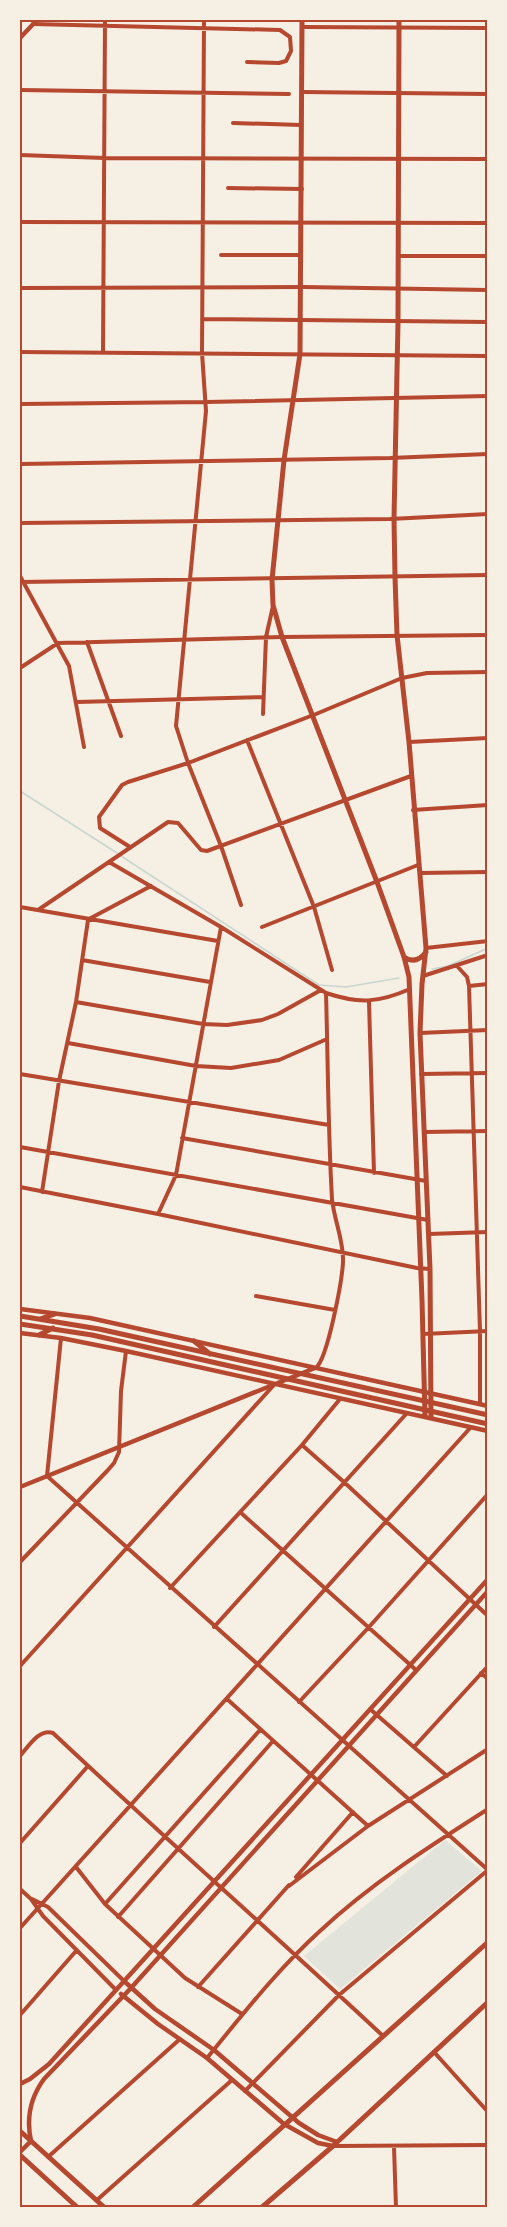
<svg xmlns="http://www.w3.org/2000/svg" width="507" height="2227" font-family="Barlow,sans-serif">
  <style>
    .green { fill: #e2e4dc }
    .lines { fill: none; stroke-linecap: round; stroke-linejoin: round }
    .stream { stroke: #c9d6d2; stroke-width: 1.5 }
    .service { stroke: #b5482f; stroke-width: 1.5 }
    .minor { stroke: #b5482f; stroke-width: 4 }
    .tertiary { stroke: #b5482f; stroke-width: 4.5 }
    .secondary { stroke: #b5482f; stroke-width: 5 }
    .primary { stroke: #b5482f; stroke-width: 5 }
    .neatline { fill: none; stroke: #b5482f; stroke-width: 2 }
  </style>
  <rect width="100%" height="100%" fill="#f6efe4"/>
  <path class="green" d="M445,1840L482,1871L340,1989L304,1956Z"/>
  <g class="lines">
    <path class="stream" d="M20,791L117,853
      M121,856L319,985L346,987L399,978
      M432,969L448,966L488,948"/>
    <path class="service" d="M20,21L21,20"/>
    <path class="minor" d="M204,20L202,353L206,411L176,726L188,763L221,846L241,905
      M33,24L280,30L290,37L291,51L286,61L279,63L247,62
      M302,27L488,28
      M20,90L289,94
      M302,92L488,94
      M233,123L301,125
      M20,155L104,158L488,159
      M228,188L302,189
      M20,222L488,223
      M221,255H300
      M398,256H488
      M20,288L304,287L488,290
      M202,319L488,322
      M20,352L488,356
      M103,352L105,20
      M20,404L207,402L488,396
      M20,464L390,458L488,454
      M20,523L390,519L488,514
      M20,576L69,666L84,747
      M20,582L488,575
      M87,642L121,736
      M20,668L58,643L282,637L488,635
      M77,702L262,697
      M263,714L266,637L273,606
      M247,740L314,907L332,970
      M409,742L488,738
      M413,810L488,805
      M130,847L100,828L99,817L122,785L128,782L188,763L316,714L402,678L427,673L488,672
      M109,862L221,927L326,993C359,1004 378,1003 410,989
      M420,873L488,872
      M20,907L218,941
      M38,910L168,822L178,823L201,850L207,851L411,776
      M89,919L151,886
      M262,927L418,865
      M426,948L488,941
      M82,960L210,982
      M457,966L467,977L469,986L480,1331V1404
      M423,976L488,955
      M469,986L488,984
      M76,1002L203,1024L227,1025L262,1020L278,1014L321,990
      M369,1002L374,1173
      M420,1033L488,1030
      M68,1043L196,1066L231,1068L279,1060L327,1039
      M20,1074L329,1125
      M421,1074L488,1073
      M424,1132L488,1131
      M182,1138L426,1181
      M20,1147L428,1220
      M20,1187L158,1214L417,1268L430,1269
      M42,1192L59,1081L76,1002L88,920
      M158,1214L176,1175L221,927
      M429,1234L488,1232
      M256,1296L335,1310
      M423,1334L488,1331
      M61,1338L47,1476C194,1608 341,1739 488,1870
      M316,1368C328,1357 342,1281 343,1262C344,1241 334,1220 332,1199C328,1131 328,1062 326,993
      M302,1445L345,1483L488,1616
      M240,1512L416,1670
      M20,1562L108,1470L114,1463L119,1452L121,1391L126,1351
      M170,1588L302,1445L340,1399
      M214,1627L407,1413
      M20,1666L273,1386
      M481,1673L488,1679
      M227,1699L368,1826
      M299,1702L369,1627L488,1494
      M370,1709L447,1776
      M414,1747L488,1666
      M20,1756C28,1747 39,1728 53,1733C162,1836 274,1934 383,2036
      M20,1843L88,1766
      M76,1867L105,1904L185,1978L242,2014
      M296,1877L353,1812
      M289,1886L368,1826L488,1749
      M20,1889L31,1899L43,1916L116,1990
      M32,1899L48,1907L124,1981
      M105,1904L260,1730
      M118,1917L273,1741
      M20,1928L471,1427
      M198,1987L289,1885
      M20,2015L76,1951
      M434,2052L488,2112
      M207,2058C243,2014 278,1969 320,1931C370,1884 430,1846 488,1809
      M245,2091L339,1995L488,1870
      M333,2146L488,2145
      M394,2147L396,2208
      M48,2157L180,2039
      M97,2200L232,2080"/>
    <path class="tertiary" d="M20,38L37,20
      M20,1309L90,1318L488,1406
      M20,1333L61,1338L126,1351L488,1431
      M20,1487L315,1368
      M124,1981L155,2009L214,2050L299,2123L318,2135L337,2142
      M121,1994L158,2024L207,2058L284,2124L318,2143L333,2146
      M20,2084L30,2079L49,2064L488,1579
      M20,2152L31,2141C26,2118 30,2098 44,2079L131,1988L488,1591"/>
    <path class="secondary" d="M302,20L300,354L284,460L272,580L273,605L282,637L377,882L404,957L409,977L422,1300L425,1416
      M399,20L398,322L394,519L395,577L397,635L409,742L426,948L422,984L420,1033L430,1269L431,1417
      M404,957C413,963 420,960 426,952
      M20,2131L105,2208
      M20,2155L78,2208"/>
    <path class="primary" d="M20,1316L99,1329L488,1415
      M40,1319L55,1314
      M20,1324L92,1335L488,1424
      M39,1335L53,1328
      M194,1341L210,1354
      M192,2208L488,1942
      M261,2208L333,2146L488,2002"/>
  </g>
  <rect width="507" height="2227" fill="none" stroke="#f6efe4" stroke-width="42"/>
  <rect x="21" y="21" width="465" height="2185" class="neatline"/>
</svg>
